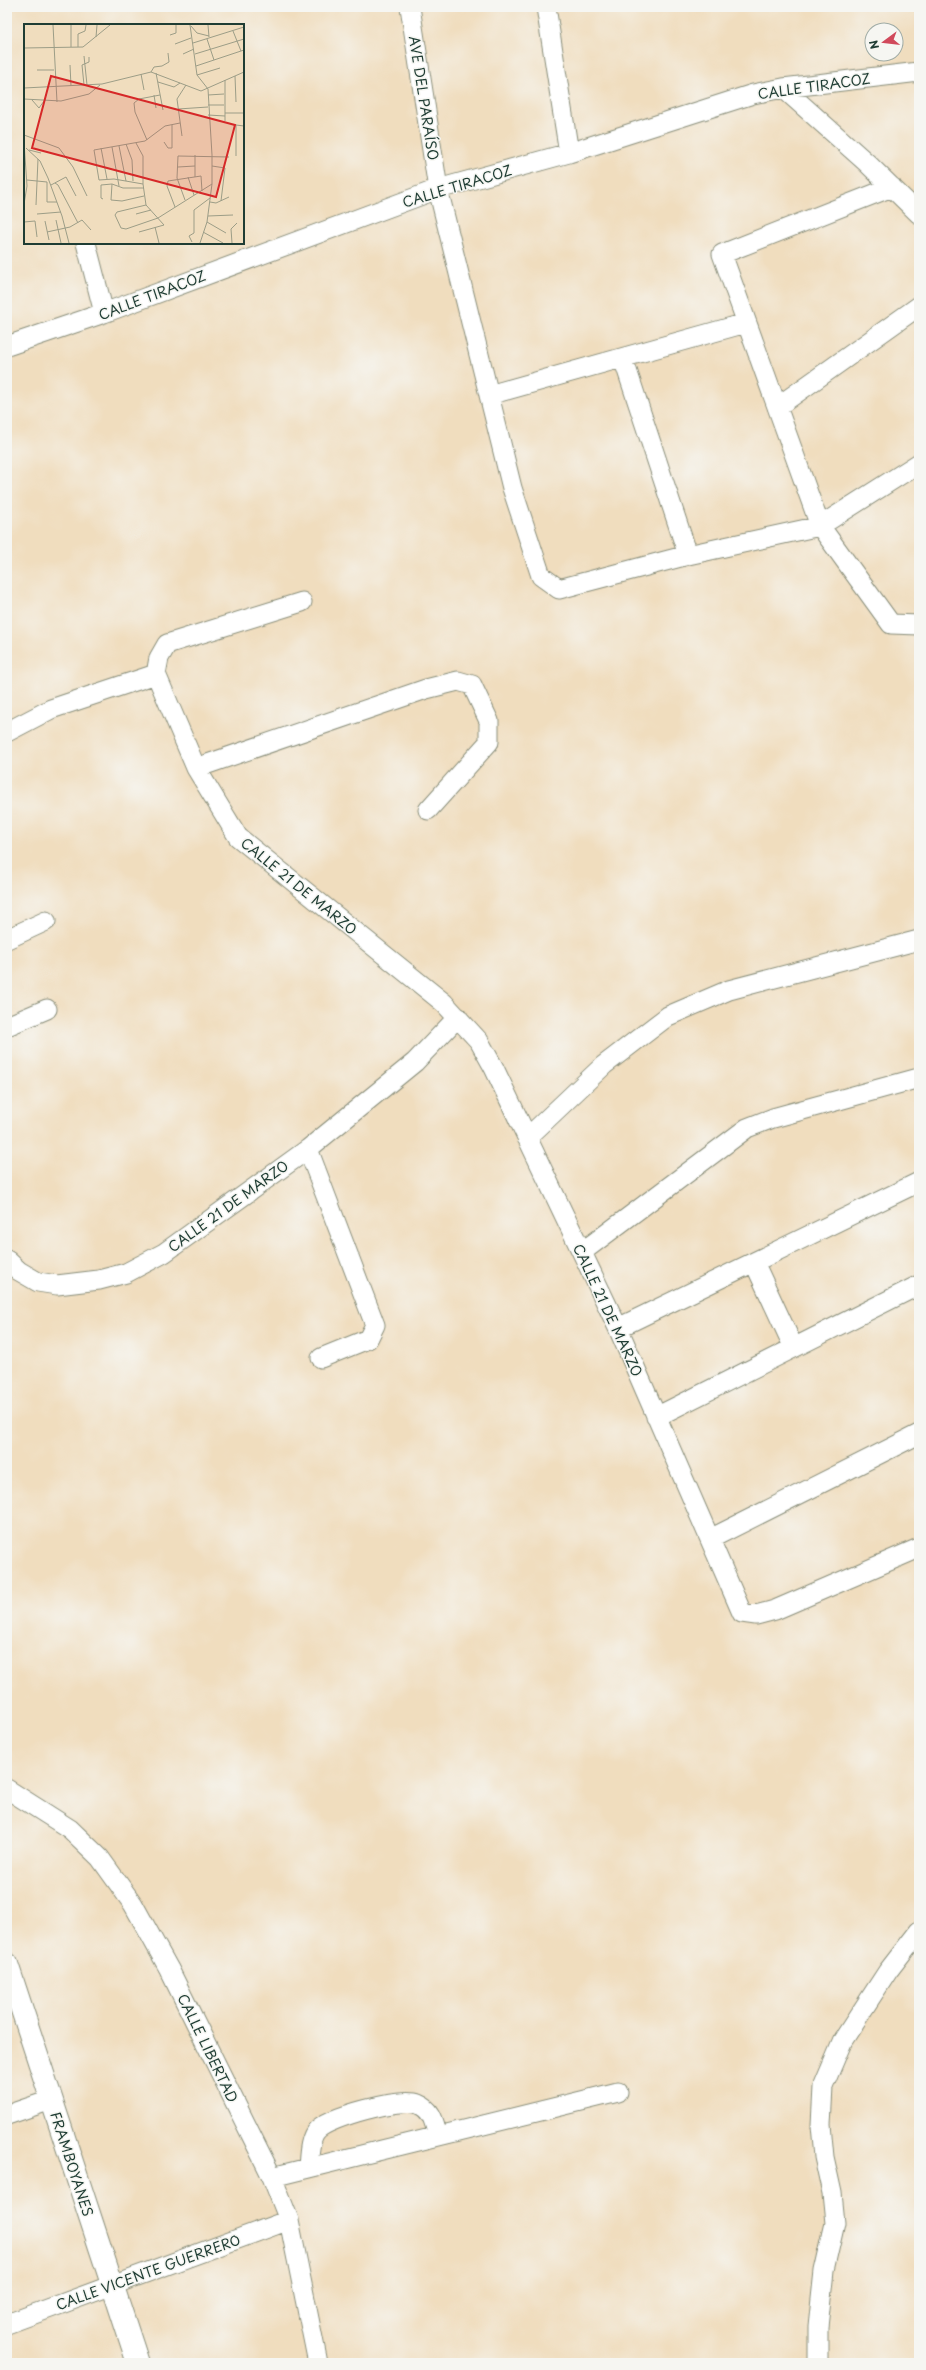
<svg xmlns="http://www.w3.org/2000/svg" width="926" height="2370" font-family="'Playpen Sans',sans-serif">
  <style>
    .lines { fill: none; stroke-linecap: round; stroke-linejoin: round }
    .minor-casing { stroke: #888d79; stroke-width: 21 }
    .major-casing { stroke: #888d79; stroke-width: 24 }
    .minor { stroke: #fff; stroke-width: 19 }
    .major { stroke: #fff; stroke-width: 22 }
    .labels { text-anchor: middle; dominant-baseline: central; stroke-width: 3; stroke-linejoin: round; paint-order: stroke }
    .street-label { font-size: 14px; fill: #1f3d34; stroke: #f6f6f2 }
    .inset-road { fill: none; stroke: #9c9d87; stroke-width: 1 }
    .view { fill: #d62828; fill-opacity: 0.15; stroke: #d62828; stroke-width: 2 }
    .inset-edge { fill: none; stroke: #1f3d34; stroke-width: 2 }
  </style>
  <rect width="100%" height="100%" fill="#f6f6f2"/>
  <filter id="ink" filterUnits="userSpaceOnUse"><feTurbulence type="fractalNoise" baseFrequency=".025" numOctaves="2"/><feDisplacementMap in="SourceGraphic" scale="8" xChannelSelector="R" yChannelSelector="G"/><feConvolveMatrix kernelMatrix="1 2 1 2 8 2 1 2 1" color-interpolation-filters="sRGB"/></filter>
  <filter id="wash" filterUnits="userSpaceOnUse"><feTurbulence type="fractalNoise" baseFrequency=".012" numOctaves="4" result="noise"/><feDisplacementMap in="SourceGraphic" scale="16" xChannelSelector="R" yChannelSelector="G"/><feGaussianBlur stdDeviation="0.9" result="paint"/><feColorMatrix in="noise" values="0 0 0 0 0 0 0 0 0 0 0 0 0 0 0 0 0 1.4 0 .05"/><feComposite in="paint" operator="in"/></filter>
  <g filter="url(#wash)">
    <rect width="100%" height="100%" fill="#f0ddbe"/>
  </g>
  <g filter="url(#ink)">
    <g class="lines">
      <defs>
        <path id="minor" d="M410,7L438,189L512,488L541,576L559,589L688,555L820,526L919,463
          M546,7L569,153
          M783,88L867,163L919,214
          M892,187L722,254L820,526L891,624L919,625
          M86,243L104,313
          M7,346L104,313L438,189L569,153L753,94L783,88L919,72
          M623,358L688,555
          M489,395L746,323
          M777,407L919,306
          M156,674L196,768L238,837L444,1003L479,1041L494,1068L618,1328L742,1613L756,1615L775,1610L919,1548
          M156,674L159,658L167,644L302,602
          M7,732L51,709L156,674
          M196,768L426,689L458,681L472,685L489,721V742L428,810
          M7,939L46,921
          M7,1026L47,1009
          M527,1138L604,1065L668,1016L729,990L919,940
          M308,1149L375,1325L368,1339L321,1358
          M582,1252L747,1128L773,1118L919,1078
          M7,1260L19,1271L38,1282L57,1285L99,1280L126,1273L164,1253L308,1149L415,1062L458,1017
          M754,1262L794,1348
          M618,1328L919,1182
          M656,1417L919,1285
          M710,1539L919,1434
          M7,1789L70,1829L100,1858L133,1904L169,1969L272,2177L289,2220L318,2363
          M7,2115L51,2100
          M308,2168C309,2157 309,2138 317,2130C329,2117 402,2097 418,2104C433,2110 434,2123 438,2136
          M272,2177L618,2092
          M7,2324L289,2220
          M818,2363V2327L824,2271L835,2223L832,2193L824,2157L821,2125L823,2087L843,2040L888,1971L919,1931"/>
        <path id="major" d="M7,1964L138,2363"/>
      </defs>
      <use href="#minor" class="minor-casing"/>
      <use href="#major" class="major-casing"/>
      <use href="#minor" class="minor"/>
      <use href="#major" class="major"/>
    </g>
  </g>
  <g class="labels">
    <g class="street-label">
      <text transform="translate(814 86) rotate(-8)">CALLE TIRACOZ</text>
      <text transform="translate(424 98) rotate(81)">AVE DEL PARAÍSO</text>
      <text transform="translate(457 186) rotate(-17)">CALLE TIRACOZ</text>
      <text transform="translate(152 295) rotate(-21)">CALLE TIRACOZ</text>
      <text transform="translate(299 886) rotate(39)">CALLE 21 DE MARZO</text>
      <text transform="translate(228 1206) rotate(-36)">CALLE 21 DE MARZO</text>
      <text transform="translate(608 1310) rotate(65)">CALLE 21 DE MARZO</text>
      <text transform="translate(208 2048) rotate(64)">CALLE LIBERTAD</text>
      <text transform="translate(72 2164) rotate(72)">FRAMBOYANES</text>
      <text transform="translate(148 2272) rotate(-20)">CALLE VICENTE GUERRERO</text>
    </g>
  </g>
  <g transform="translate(24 24)">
    <rect width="220" height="220" fill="#f0ddbe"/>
    <path class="inset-road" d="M29,1L33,78M47,1V23M166,1L173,51L184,65L188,131V160L183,198L176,219M184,1L185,13M167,2L173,9L185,12M209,7L217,27M146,11L152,9V1M72,13L73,1M183,15L190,36M169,19L220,3M151,20L167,14M54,23V10L61,7L62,1M0,24L59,23L86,1M159,30L170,25M171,30L220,15M60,32L63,61M46,41L47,62M172,42L220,26M13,46H30M127,48L130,43L138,42L145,38L144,29M132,49L139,86M117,50L120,66M173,51L196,44M211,52L212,78M134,58L150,63L156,59M60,61L58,41L65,38V33M0,64L78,60L127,48L177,67L220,48M130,71L132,84M184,71L200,70M0,75L37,77L65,70L76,61M8,76L15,84L20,77M184,81H200M154,85L184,83M201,89H220M184,91L201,92M201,97V56M0,111L35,124L49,143L63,172M158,112L153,75L162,61M123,116L111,88L110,79L115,75L136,71M0,118L3,162L0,180M140,118L144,124H148V101M112,119L119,132V160M102,120L108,136L109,157M95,122L102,157M88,123L95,162M2,124L16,137L24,154L38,192L45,219M77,124L83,155M5,126L17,129M171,131V153M212,132V101L220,102M188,142L201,144L197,177M154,143L171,142M164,153L170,171M3,156L23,158M23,158V178H33M31,159L34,161L54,199M27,161L42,153L52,172M120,164H99L88,160L87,176L98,177L120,172M79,175L77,174V161L88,160M161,176L153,154L154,132L205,133M186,178L192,179L205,173M12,181L14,135M122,181L93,188L91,191L97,204L102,205L134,194L188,160M151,183L143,162L144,157L177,152L178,167M13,190L37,188M112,190L127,186M184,192L209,191M32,196L37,219M21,197L25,216M0,198L11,197L13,213M183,198L202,209M131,203L135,219M23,208L46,203L58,196L67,206M115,208L140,201L122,181L119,160L90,155L75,156L70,126L121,117L141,102L156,99M179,208L199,219M168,218L165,212L170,209V186L186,174M208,219L207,205L213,199"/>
    <path class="view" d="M27,52L211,101L192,173L8,124Z"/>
    <rect width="220" height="220" class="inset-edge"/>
  </g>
  <rect width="926" height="2370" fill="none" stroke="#f6f6f2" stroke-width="24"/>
  <g transform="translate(884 42) rotate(255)"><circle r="19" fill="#f6f6f2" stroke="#a0aca6"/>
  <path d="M0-3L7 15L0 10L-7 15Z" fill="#d1495b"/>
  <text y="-6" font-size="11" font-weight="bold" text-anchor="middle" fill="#1f3d34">N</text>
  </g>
</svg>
